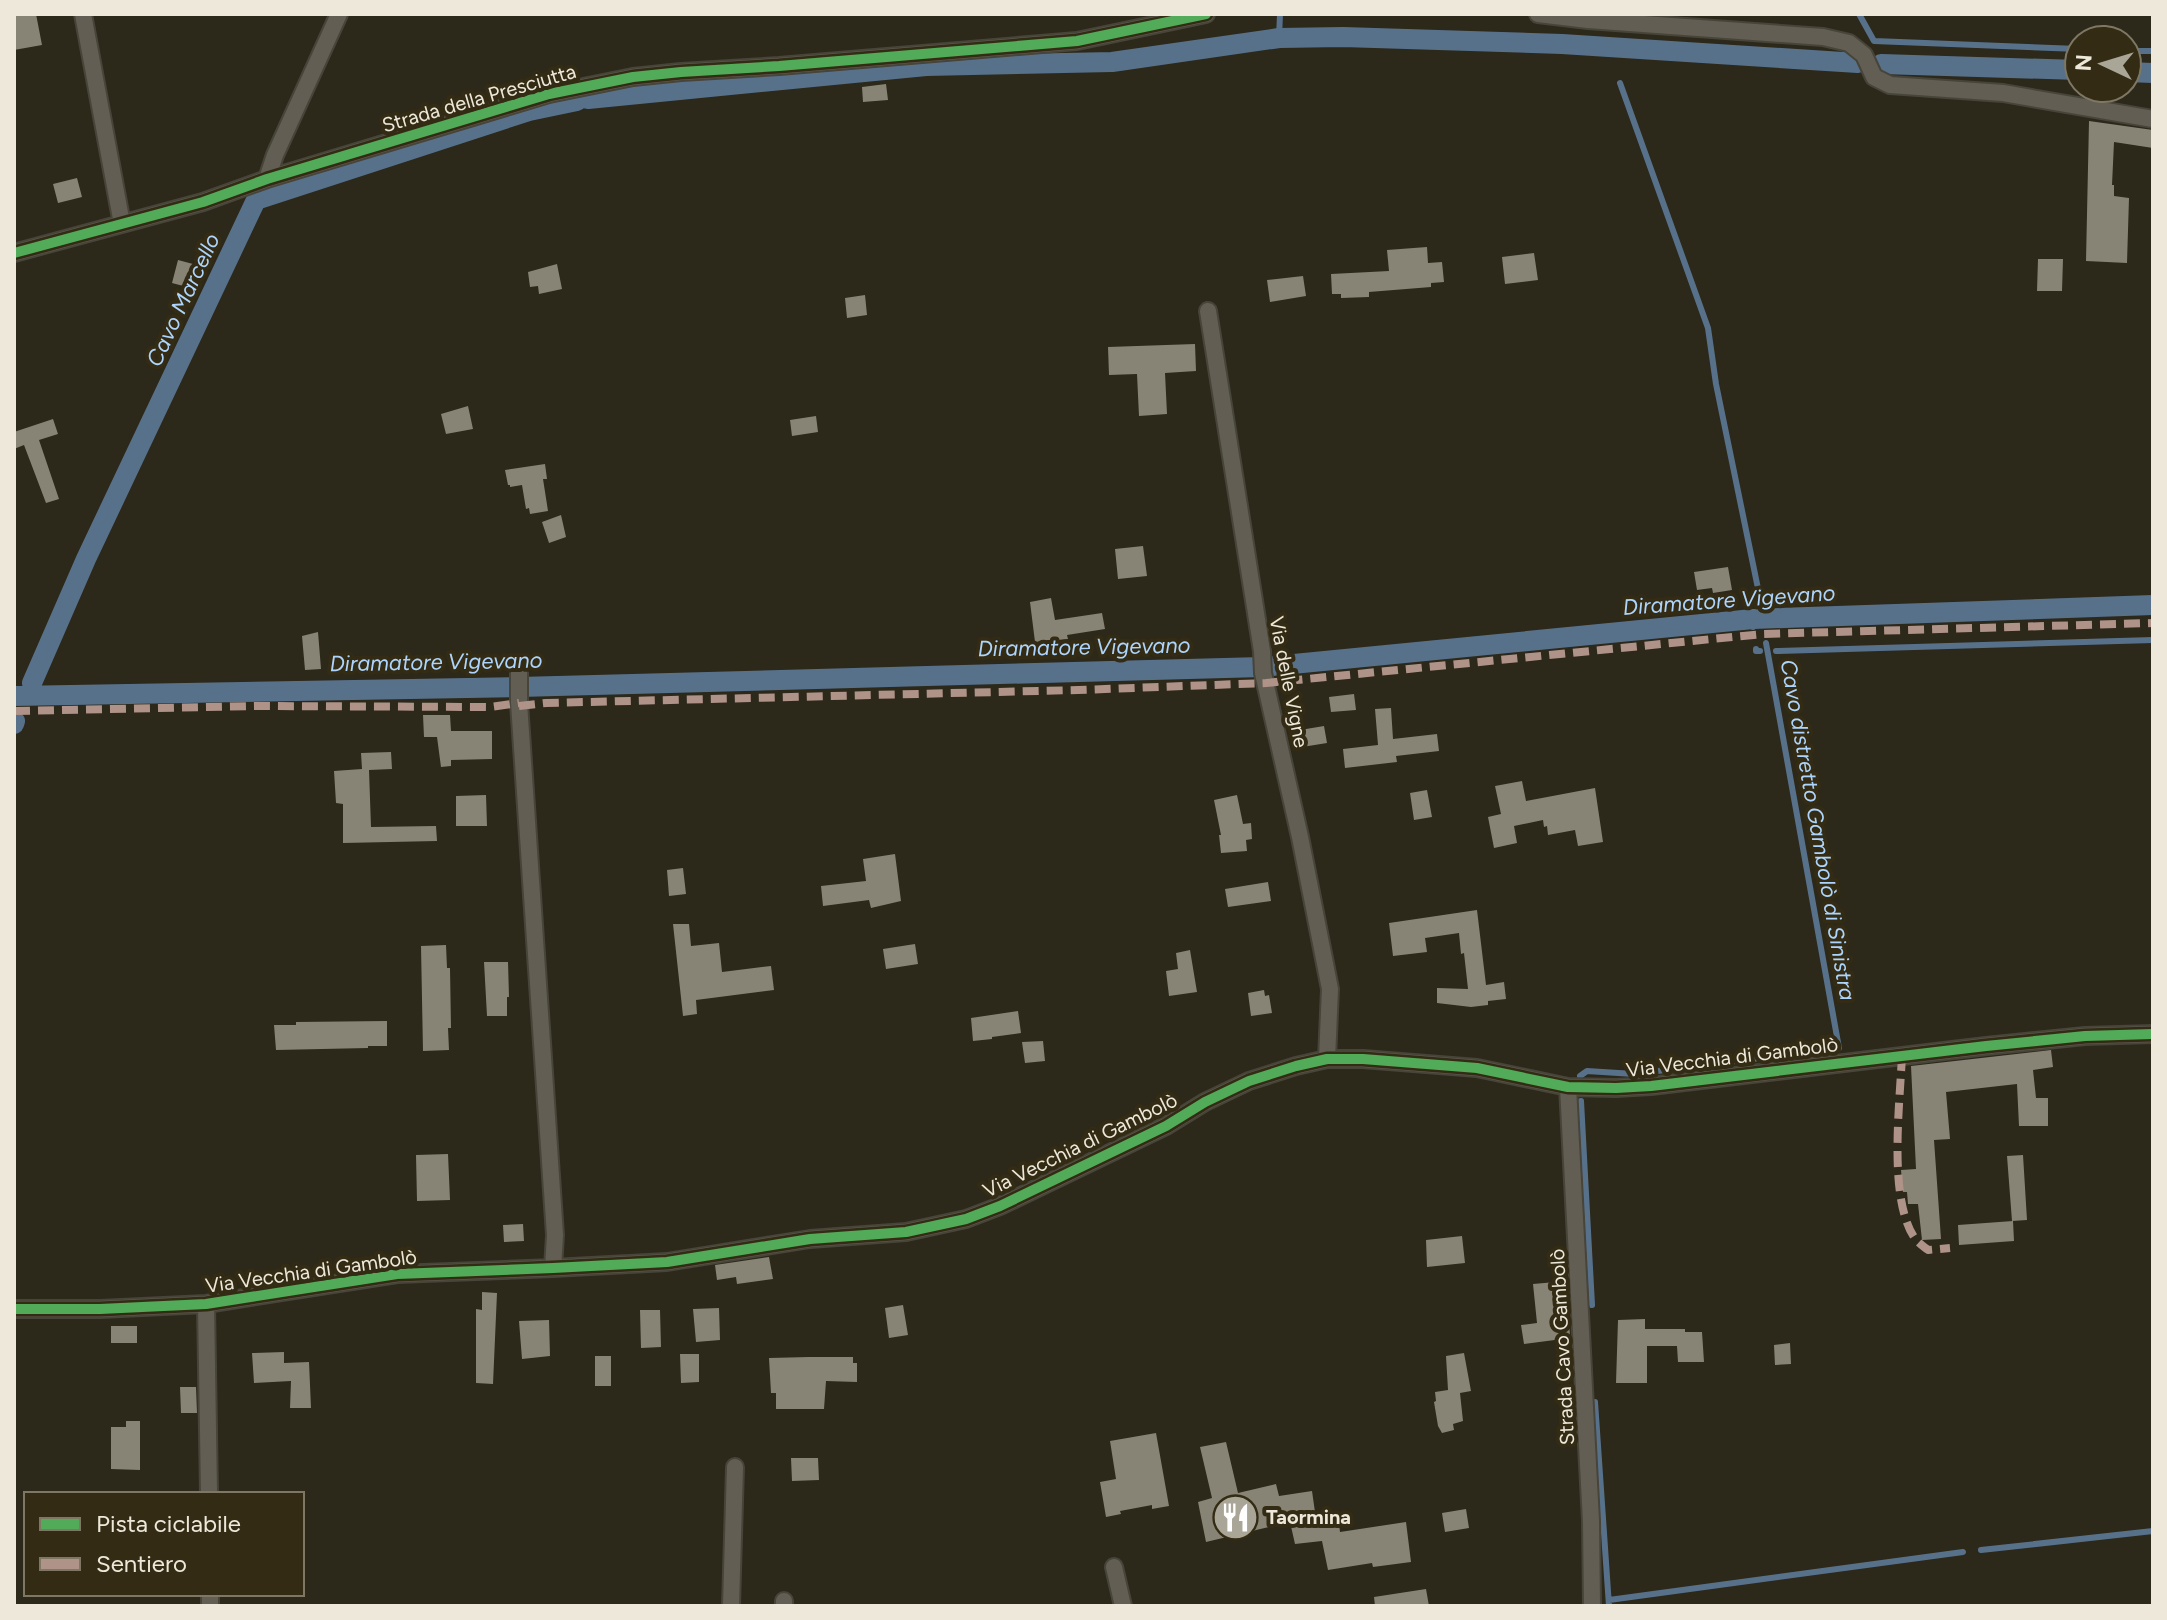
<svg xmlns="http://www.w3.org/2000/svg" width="2167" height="1620" font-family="Figtree,sans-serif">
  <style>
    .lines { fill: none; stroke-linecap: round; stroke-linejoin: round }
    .stream { stroke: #58718b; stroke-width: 6 }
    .canal { stroke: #58718b; stroke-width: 20 }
    .building { fill: #888475 }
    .minor-casing { stroke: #474439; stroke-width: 20 }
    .minor { stroke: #625e54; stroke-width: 16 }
    .quiet { stroke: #af9288; stroke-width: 8; stroke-dasharray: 16 8; stroke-linecap: butt }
    .cycleway-casing { stroke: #332b13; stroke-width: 15 }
    .cycleway { stroke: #51ab58; stroke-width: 10 }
    .labels { text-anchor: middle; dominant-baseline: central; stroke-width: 8; stroke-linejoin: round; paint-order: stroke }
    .street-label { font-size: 20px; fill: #ede8da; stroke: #332b13 }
    .poi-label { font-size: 20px; font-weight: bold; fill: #ede8da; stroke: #332b13; text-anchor: start }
    .water-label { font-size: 22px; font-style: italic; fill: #add4fc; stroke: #332b13 }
  </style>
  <rect width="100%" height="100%" fill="#2c281a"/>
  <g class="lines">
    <path class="stream" d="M1859,14L1874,41L2079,49
      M1279,38L1280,14
      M2127,51H2153
      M1620,83L1708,328L1716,384L1762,608
      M1753,619V627
      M1756,649V651H1760
      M1776,651L2153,640
      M1580,1076L1587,1071L1634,1074L1839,1048L1766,643
      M1581,1101L1592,1305
      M1595,1402L1609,1606
      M1981,1550L2153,1531
      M1609,1600L1963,1552"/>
    <path class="canal" d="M1881,64L2079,70
      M2127,72L2153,73
      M588,99L926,66L1112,62L1279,38L1343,37L1562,44L1858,63
      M32,683L86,559L256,200L529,111L577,101
      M14,696L519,687L1262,667L1753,619L2153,605
      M14,724L15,721"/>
  </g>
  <path class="building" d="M14,14H36L42,45L14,50Z
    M886,84L888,100L863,102L862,87Z
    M2089,121L2153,130V148L2114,142L2112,185H2114V196L2129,198L2127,263L2086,261Z
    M77,178L82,197L58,203L53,184Z
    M1427,247L1428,263L1442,262L1444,282L1431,283V287L1369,292V297L1341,298V294H1332L1331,274L1389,271L1387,250Z
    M1534,253L1538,280L1505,284L1502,257Z
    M2038,259H2063L2062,291H2037Z
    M178,260L193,264L187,287L172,283Z
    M557,264L562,289L539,294L538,286L530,287L528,272Z
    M1303,276L1306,296L1270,302L1267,280Z
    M865,295L867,315L847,318L845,298Z
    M1195,344L1196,371L1165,373L1167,414L1139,416L1137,374L1109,375L1108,347Z
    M468,406L473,429L446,434L441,414Z
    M816,416L818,432L792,436L790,420Z
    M53,419L58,434L39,440L59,499L46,503L24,445L14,449V432Z
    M545,464L547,479H543L548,511L530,514L529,508L526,509L522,485L510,487V485H508L505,470Z
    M561,515L566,537L549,543L542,522Z
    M1143,546L1147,576L1118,579L1115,549Z
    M1728,567L1732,590L1713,593L1712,588L1697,590L1694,572Z
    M1051,598L1055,620L1102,613L1105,629L1067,635L1068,639L1035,642L1030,602Z
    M318,632L321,669L305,670L302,636Z
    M1354,694L1356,710L1331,712L1329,697Z
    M1391,708L1393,739L1437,734L1439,751L1396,756L1397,762L1345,768L1343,749L1378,745L1375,709Z
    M423,715H450L451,731H492V759L451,760V766L441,767L437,737H424Z
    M1324,726L1327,743L1296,748L1294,731Z
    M391,752L392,769L369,770L371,827L436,826L437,841L343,843V804L336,803L334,771L362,769L361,753Z
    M1522,781L1526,801L1595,788L1603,842L1578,846L1575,830L1548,835L1547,826L1544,827L1543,820L1514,826L1517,843L1494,848L1488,817L1501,814L1495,786Z
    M1427,790L1432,817L1414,820L1410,793Z
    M486,795L487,826H456V796Z
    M1237,795L1243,824L1251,823L1252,839L1246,840L1247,851L1221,853L1219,835H1221L1214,800Z
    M895,854L901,901L871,908L869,900L823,906L821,886L866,881L863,859Z
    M683,868L686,894L669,896L667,870Z
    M1268,882L1271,901L1228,907L1225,889Z
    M1477,910L1486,985L1504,982L1506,999L1488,1001V1005L1471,1007L1437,1003V988L1468,989L1464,953L1461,954L1459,933L1425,938L1427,952L1393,956L1389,923Z
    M673,924H689L691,946L719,943L722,972L771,966L774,990L696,1000L697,1014L683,1016Z
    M915,944L918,964L886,969L883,949Z
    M446,945L447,968H450L451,1028H448L449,1050L423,1051L421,946Z
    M1190,950L1197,992L1169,996L1166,971L1178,969L1176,953Z
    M484,962H508L509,997H507V1016H487Z
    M1264,990L1265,996L1269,995L1272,1013L1251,1016L1248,993Z
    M1018,1011L1021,1033L992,1037V1039L973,1041L971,1018Z
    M387,1021V1046H368V1048L276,1050L274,1025H296V1022Z
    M1043,1041L1045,1061L1025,1063L1022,1042Z
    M2051,1050L2053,1067L2033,1070L2036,1098H2048V1126H2019L2017,1084L1946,1092L1950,1139L1934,1140L1941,1239L1922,1240L1918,1204H1908L1907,1192H1903L1901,1170L1916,1169L1911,1066Z
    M448,1154L450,1200L417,1201L416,1155Z
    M2023,1155L2027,1220L2012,1221L2007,1156Z
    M2013,1221L2014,1241L1959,1245L1958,1225Z
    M523,1224L524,1241L504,1242L503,1225Z
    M1462,1236L1465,1263L1427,1267L1426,1240Z
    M769,1257L773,1279L737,1284L736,1277L717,1280L715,1265Z
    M1567,1281L1570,1338L1524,1344L1521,1325L1537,1323L1533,1284Z
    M482,1292L497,1293L493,1384L476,1383V1309L482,1310Z
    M903,1305L908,1335L889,1338L885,1308Z
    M719,1308L720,1340L696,1342L693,1309Z
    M640,1310H660L661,1347L641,1348Z
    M1645,1319V1329H1685V1332H1702L1704,1362H1678L1677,1346H1647V1383H1616L1618,1320Z
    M549,1320L550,1356L522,1359L519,1321Z
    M111,1326H137V1343H111Z
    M1790,1343L1791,1364L1775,1365L1774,1345Z
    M284,1352V1363L309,1362L311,1408H290L291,1381L254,1383L252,1353Z
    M1464,1353L1471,1391L1460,1393L1463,1421L1453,1424L1454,1430L1442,1433L1438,1426L1434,1402L1436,1401L1435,1392L1448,1390L1446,1356Z
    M680,1354H699V1382L681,1383Z
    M595,1356H611V1386H595Z
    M809,1357H853V1363H857V1382L826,1381L824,1409H776V1393H771L769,1358Z
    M180,1387H196L197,1413H181Z
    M126,1421H140V1470L111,1469V1427H126Z
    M1156,1433L1169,1506L1152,1509V1505L1120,1511L1121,1514L1106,1517L1100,1482L1116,1479L1110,1441Z
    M1226,1442L1238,1493L1276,1484L1279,1496L1312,1491L1316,1519L1338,1516L1340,1532L1406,1522L1411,1562L1373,1567L1372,1563L1328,1570L1322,1541L1295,1544L1290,1522L1206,1542L1198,1502L1212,1498L1200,1447Z
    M791,1458H818L819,1480L792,1481Z
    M1466,1509L1469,1528L1445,1532L1442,1513Z
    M1426,1589L1429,1606H1375L1374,1597Z"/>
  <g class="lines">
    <defs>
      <path id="minor" d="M83,14L122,224
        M1538,14L1588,20L1823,37L1849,43L1864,55L1874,77L1890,85L2003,93L2153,119
        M267,179L275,155L339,14
        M14,253L203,202L267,179L549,94L633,77L681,72L779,66L1077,41L1206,14
        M1208,311L1262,651L1263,673L1300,837L1330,989L1327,1059
        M519,671V703L555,1235L553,1268
        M1568,1087L1591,1521L1592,1606
        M206,1304L209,1494
        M14,1309H100L206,1304L397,1274L553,1268L667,1262L810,1239L906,1232L966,1219L1000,1206L1166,1126L1205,1102L1249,1081L1296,1066L1327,1059H1363L1477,1068L1568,1087L1616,1088L1651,1086L1986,1046L2085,1036L2153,1034
        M1114,1567L1123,1606
        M210,1594V1606
        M731,1606L735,1467
        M784,1606V1601"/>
    </defs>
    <use href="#minor" class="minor-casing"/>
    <use href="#minor" class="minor"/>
    <path class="quiet" d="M519,706L546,703L1078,690L1266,683L1763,634L2153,623
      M14,711L257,706L490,707L519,703
      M1902,1055C1900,1103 1888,1197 1914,1237C1917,1242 1923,1246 1928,1250L1950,1248"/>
    <defs>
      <path id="cycleway" d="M14,253L203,202L267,179L549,94L633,77L681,72L779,66L1077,41L1206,14
        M14,1309H100L206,1304L397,1274L553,1268L667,1262L810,1239L906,1232L966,1219L1000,1206L1166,1126L1205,1102L1249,1081L1296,1066L1327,1059H1363L1477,1068L1568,1087L1616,1088L1651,1086L1986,1046L2085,1036L2153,1034"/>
    </defs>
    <use href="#cycleway" class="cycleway-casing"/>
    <use href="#cycleway" class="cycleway"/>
  </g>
  <defs>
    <symbol id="restaurant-disc" viewBox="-11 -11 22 22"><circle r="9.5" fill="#a9a597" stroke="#332b13"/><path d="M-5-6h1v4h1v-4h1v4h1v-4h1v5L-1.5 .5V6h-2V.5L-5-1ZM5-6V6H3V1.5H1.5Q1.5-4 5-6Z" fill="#fff"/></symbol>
  </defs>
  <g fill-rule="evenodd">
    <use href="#restaurant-disc" x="1210" y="1492" width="51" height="51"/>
  </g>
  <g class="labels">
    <g class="street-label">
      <text transform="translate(479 98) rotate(-16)">Strada della Presciutta</text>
      <text transform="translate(1289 682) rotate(79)">Via delle Vigne</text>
      <text transform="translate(1732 1057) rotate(-7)">Via Vecchia di Gambolò</text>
      <text transform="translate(1080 1145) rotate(-26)">Via Vecchia di Gambolò</text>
      <text transform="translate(311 1271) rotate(-8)">Via Vecchia di Gambolò</text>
      <text transform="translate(1562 1347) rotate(-93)">Strada Cavo Gambolò</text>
    </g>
    <g class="poi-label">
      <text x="1266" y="1517">Taormina</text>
    </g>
    <g class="water-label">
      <text transform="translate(183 300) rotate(-65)">Cavo Marcello</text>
      <text transform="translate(1729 600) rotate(-4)">Diramatore Vigevano</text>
      <text transform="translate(1084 647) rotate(-1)">Diramatore Vigevano</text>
      <text transform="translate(436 662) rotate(-1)">Diramatore Vigevano</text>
      <text transform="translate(1818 830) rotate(80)">Cavo distretto Gambolò di Sinistra</text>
    </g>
  </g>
  <rect width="2167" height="1620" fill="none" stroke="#ede8da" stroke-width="32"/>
  <rect x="24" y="1492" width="280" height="104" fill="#332b13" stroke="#7d7763" stroke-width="2"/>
  <rect x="40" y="1518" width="40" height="12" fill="#51ab58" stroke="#7d7763" stroke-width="2"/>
  <text x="96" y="1532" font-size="24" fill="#ede8da">Pista ciclabile</text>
  <rect x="40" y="1558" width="40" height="12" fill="#af9288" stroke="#7d7763" stroke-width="2"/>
  <text x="96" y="1572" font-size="24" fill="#ede8da">Sentiero</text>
  <g transform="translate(2103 64) rotate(274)"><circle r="38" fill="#332b13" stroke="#7d7763" stroke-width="2"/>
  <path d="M0-6L14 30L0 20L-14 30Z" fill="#a9a597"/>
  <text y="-12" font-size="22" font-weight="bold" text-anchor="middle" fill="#ede8da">N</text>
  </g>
</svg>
